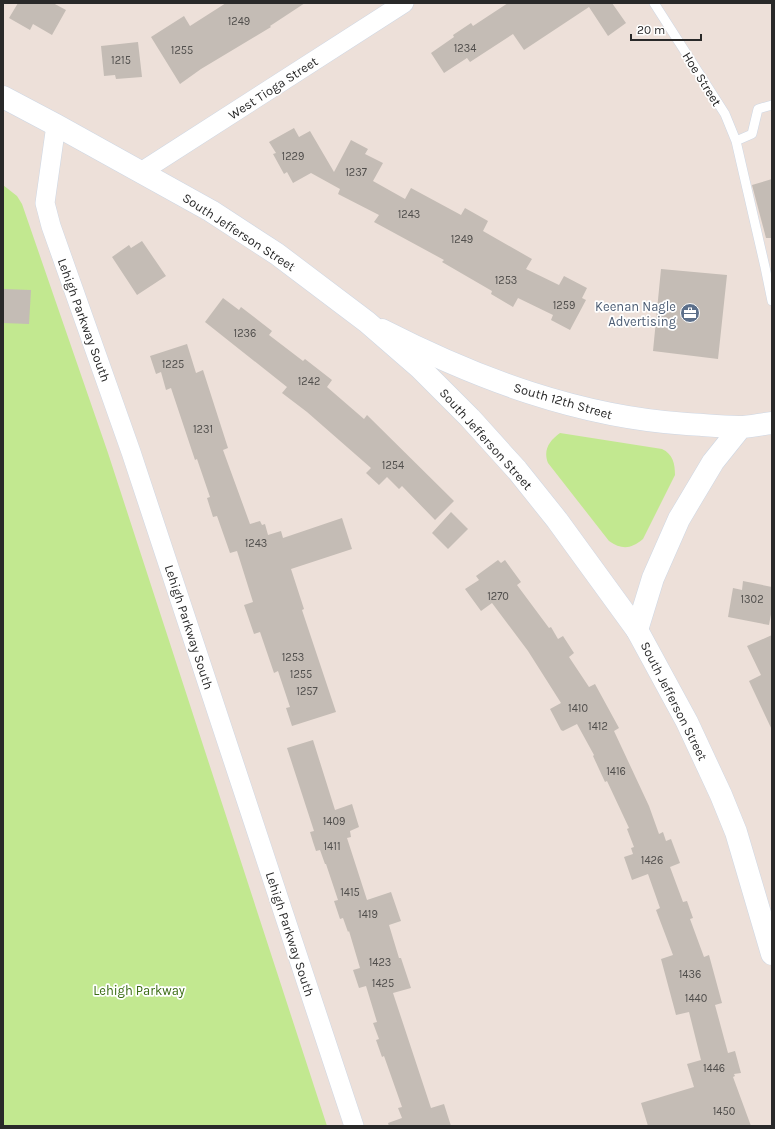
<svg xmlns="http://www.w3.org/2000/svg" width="775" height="1129" font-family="Karla,sans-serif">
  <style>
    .green { fill: #c2e890 }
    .building { fill: #c4bcb5 }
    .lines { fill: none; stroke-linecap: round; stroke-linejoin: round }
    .service-casing { stroke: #ced7e4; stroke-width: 10 }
    .minor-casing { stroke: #ced7e4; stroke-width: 20 }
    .tertiary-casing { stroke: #ced7e4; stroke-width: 23 }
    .secondary-casing { stroke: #ced7e4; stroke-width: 23 }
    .service { stroke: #fff; stroke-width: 9 }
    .minor { stroke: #fff; stroke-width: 19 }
    .tertiary { stroke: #fff; stroke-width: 22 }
    .secondary { stroke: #fff; stroke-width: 22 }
    .labels { text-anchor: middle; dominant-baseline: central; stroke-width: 3.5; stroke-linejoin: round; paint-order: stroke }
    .number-label { font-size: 11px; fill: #504e4c }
    .street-label { font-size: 13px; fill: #292929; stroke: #fff }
    .service-label { font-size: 13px; fill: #4e5e75; stroke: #fff; text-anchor: end }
    .park-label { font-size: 13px; fill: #3a6c13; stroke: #fff }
  </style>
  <rect width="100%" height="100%" fill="#ede0d9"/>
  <path class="green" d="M3,185L17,196L22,204L108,453L327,1126H3Z
    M560,433L662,449C673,454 675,464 675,475L643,539C631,549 622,550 609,541L548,463C543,450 549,441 560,433Z"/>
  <path class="building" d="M18,3H53L66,10L52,35L33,24L30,30L9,18Z
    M226,3H305L270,26L271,27L201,69L180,84L151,37L184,16L190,26Z
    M508,3H612L626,23L608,36L589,7L524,50L513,34L470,62L467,58L444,73L431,53L454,37L453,35L471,23L473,26Z
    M138,42L142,77L116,79L115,75L104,76L101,46Z
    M294,128L299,137L310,131L334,172L351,140L368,149L365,154L383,163L373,181L405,199L411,188L461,215L465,208L488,221L483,231L532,259L526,269L559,285L564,276L587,288L582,298L586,300L570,330L551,320L553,315L518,298L513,307L491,294L492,291L442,262L444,260L374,222L379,215L338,194L340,189L311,173L293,183L287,172L284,174L273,154L276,153L269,142Z
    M772,179V238H766L752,185Z
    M142,241L166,276L137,295L112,257L129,245L131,248Z
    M661,269L727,275L718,359L653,351Z
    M3,289L31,290L29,324L3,323Z
    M223,298L239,310L241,307L272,331L269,335L303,361L305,359L332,380L327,387L364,419L367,415L454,501L435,520L402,486L399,489L387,477L379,485L366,473L371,468L307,412L282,393L287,387L205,322Z
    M187,344L196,373L203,370L228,448L223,450L250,524L260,521L262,525L265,524L268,535L281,531L283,538L342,518L352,549L291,569L304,609L302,610L336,712L292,726L286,708L290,707L278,671L274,673L260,632L254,634L244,605L253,602L237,551L230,553L217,516L213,517L207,498L210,497L197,459L195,460L171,388L166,390L161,372L156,374L150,356Z
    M451,512L468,529L448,549L432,533Z
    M498,560L501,563L505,560L521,582L517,585L549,628L551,627L558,639L563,636L574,653L569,657L589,687L595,684L619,728L614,731L649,806L659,834L663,832L666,841L671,839L680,863L670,867L683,902L687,901L693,918L690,919L704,957L709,955L722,1003L715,1005L728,1053L735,1051L741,1073L734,1074L735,1076L733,1077L751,1126H648L641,1103L694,1087L687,1064L701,1060L689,1012L676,1015L661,959L673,955L656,910L660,908L648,874L632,880L624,857L633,854L631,848L634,847L627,829L629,828L607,781L605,782L593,756L594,755L577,724L563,731L561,730L550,709L561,703L528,651L492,603L481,611L465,589L479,580L476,576Z
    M743,581L772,587V609L769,625L728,617L733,588L742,590Z
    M772,635V730L749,681L761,675L747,646Z
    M313,740L335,810L352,804L359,827L350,831L351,837L347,838L367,900L391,892L401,921L389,925L399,958H401L411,988L393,993L431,1108L444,1104L451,1126H389L388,1123L402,1118L398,1108L402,1107L384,1056L382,1057L376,1040L379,1039L373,1023L377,1022L366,986L359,988L353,970L360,968L349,931L348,932L343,918L340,919L334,901L338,900L326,864H325L320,850L316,851L313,842L310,832L314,831L287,748Z"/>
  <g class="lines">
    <defs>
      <path id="service" d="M654,3L725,114L736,141L765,267L772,301
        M736,141L752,134L758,109L772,105"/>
      <path id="minor" d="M56,125L45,203L51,226L131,452L354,1126
        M141,172L404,3"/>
      <path id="tertiary" d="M382,330C478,379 579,417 687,424C705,425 722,427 739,427C750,427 761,424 772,423
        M637,630L653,578L679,519L713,462L741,427"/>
      <path id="secondary" d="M3,97L56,125L211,211L277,254L367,322L420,368L470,418L517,470L557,520L637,630L687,722L721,795L736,832L772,954"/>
    </defs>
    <use href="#service" class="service-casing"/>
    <use href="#minor" class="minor-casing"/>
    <use href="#tertiary" class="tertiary-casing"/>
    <use href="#secondary" class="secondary-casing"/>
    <use href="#service" class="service"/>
    <use href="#minor" class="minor"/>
    <use href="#tertiary" class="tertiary"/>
    <use href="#secondary" class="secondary"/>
  </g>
  <defs>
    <symbol id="office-disc" viewBox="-11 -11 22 22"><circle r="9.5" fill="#5c6f8a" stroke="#fff"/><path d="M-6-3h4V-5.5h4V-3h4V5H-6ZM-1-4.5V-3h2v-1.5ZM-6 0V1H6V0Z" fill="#fff"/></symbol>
  </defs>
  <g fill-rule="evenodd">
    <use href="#office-disc" x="679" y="302" width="22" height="22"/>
  </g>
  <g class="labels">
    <g class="number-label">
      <text x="239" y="21">1249</text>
      <text x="465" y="48">1234</text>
      <text x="182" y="50">1255</text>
      <text x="121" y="60">1215</text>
      <text x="293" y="156">1229</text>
      <text x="356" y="172">1237</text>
      <text x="409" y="214">1243</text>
      <text x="462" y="239">1249</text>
      <text x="506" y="280">1253</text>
      <text x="564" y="305">1259</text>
      <text x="245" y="333">1236</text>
      <text x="173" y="364">1225</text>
      <text x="309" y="381">1242</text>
      <text x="203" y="429">1231</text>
      <text x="393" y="465">1254</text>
      <text x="256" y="543">1243</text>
      <text x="498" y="596">1270</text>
      <text x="752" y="599">1302</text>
      <text x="293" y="657">1253</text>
      <text x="301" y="674">1255</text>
      <text x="307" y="691">1257</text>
      <text x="578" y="708">1410</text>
      <text x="598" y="726">1412</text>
      <text x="616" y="771">1416</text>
      <text x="334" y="821">1409</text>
      <text x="332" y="846">1411</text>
      <text x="652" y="860">1426</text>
      <text x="350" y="892">1415</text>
      <text x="368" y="914">1419</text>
      <text x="380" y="962">1423</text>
      <text x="690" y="974">1436</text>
      <text x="383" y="983">1425</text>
      <text x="696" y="998">1440</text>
      <text x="714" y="1068">1446</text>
      <text x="724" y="1111">1450</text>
    </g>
    <g class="street-label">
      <text transform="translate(702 79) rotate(58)">Hoe Street</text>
      <text transform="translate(273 88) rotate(-33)">West Tioga Street</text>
      <text transform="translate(239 232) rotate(33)">South Jefferson Street</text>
      <text transform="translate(84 320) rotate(70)">Lehigh Parkway South</text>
      <text transform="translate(563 401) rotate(16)">South 12th Street</text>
      <text transform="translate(486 439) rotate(48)">South Jefferson Street</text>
      <text transform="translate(189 627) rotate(72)">Lehigh Parkway South</text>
      <text transform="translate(674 701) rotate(63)">South Jefferson Street</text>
      <text transform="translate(290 934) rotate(72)">Lehigh Parkway South</text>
    </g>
    <g class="service-label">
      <text x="676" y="306">Keenan Nagle<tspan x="676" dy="15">Advertising</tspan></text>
    </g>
    <g class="park-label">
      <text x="139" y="990">Lehigh Parkway</text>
    </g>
  </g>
  <rect width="775" height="1129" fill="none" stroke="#292929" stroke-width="8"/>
  <path d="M631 34v6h70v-6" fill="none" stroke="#292929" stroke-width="2"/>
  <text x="637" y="34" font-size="12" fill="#292929" stroke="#ffffff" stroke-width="3" paint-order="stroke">20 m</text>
</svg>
